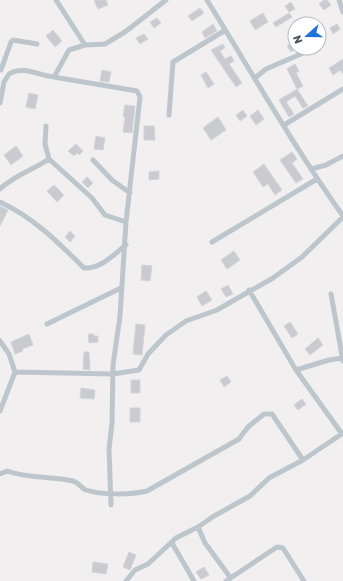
<svg xmlns="http://www.w3.org/2000/svg" width="343" height="581" font-family="Rubik,sans-serif">
  <style>
    .building { fill: #c9cbd1; stroke: #d3d5da }
    .lines { fill: none; stroke-linecap: round; stroke-linejoin: round }
    .minor { stroke: #bec6cd; stroke-width: 5 }
  </style>
  <rect width="100%" height="100%" fill="#f1efef"/>
  <path class="building" d="M97,0H106L108,5L98,9L94,1Z
    M324,0H327L331,5L324,10L319,4Z
    M291,2L295,9L289,12L285,6Z
    M200,8L204,13L192,21L188,16Z
    M263,13L268,22L255,30L250,21Z
    M289,13L292,17L276,27L273,23Z
    M157,18L161,23L154,28L150,22Z
    M213,24L217,31L205,38L202,32Z
    M337,24L340,29L333,34L330,28Z
    M53,30L62,41L55,47L46,36Z
    M144,34L148,39L140,44L136,38Z
    M295,40V49L291,52L287,46Z
    M223,44L225,48L220,51L225,59L231,56L234,61L229,64L242,83L236,87L211,50Z
    M343,59V74L340,70L333,75L329,68Z
    M295,64L299,71L296,73L303,86L297,89L287,69Z
    M102,70L111,72L109,82L100,81Z
    M206,72L214,84L208,88L201,75Z
    M297,89L308,106L303,108L295,96L286,102L294,114L289,117L279,100Z
    M29,93L38,95L35,109L26,107Z
    M125,105L135,106L132,133L123,132L125,117L123,116Z
    M243,110L247,116L240,121L236,115Z
    M258,110L264,119L256,125L250,116Z
    M218,117L226,130L211,140L203,128Z
    M144,126H154L155,140H144Z
    M96,136L105,138L103,150L94,149Z
    M76,144L83,151L79,155L77,153L74,156L68,151Z
    M16,146L23,156L11,165L4,155Z
    M292,152L297,159L292,163L303,179L296,183L280,160Z
    M264,164L282,190L275,195L268,184L263,187L253,172Z
    M159,171V179L149,180V172Z
    M87,177L93,183L88,188L82,182Z
    M54,185L64,195L57,202L47,191Z
    M0,206L8,210L0,226Z
    M70,231L75,236L70,242L65,237Z
    M234,251L240,260L227,269L221,260Z
    M142,265L152,266L150,281L141,280Z
    M228,285L233,294L226,297L221,289Z
    M206,291L212,300L202,306L197,297Z
    M290,322L298,334L292,338L284,326Z
    M136,324L145,325L142,355L133,354Z
    M29,334L33,345L22,349L23,351L15,354L11,342Z
    M88,334H94V336H98V342L89,343Z
    M318,338L323,345L310,355L305,349Z
    M84,352H89L90,370L83,369Z
    M227,376L231,382L224,387L220,380Z
    M131,380H140V393H131Z
    M81,388L95,390L94,399L80,398Z
    M302,399L306,404L298,410L294,405Z
    M130,408H140V422H130Z
    M129,552L136,555L130,570L123,567Z
    M93,562L108,564L106,574L92,572Z
    M204,567L209,575L201,579L196,572Z"/>
  <g class="lines">
    <path class="minor" d="M56,0L85,45
      M207,0C252,73 294,147 343,216
      M339,0L343,12
      M1,70L11,42L13,40L37,44
      M54,77L137,91L140,97L126,222L120,316L113,365L112,423L109,449L111,505
      M255,78L266,69L308,51
      M0,103L4,82L9,74C23,65 40,76 54,77L69,50L85,45L105,44L125,32L166,0
      M169,115L173,62L224,31
      M284,125L343,89
      M49,159L92,198L105,215L126,222
      M93,160L112,180L130,193
      M311,169L326,165L343,156
      M0,189C14,175 33,170 49,159L45,144L46,126
      M0,202C33,217 59,243 84,268C101,269 113,255 126,245
      M212,242L317,179
      M249,290L296,370L342,434
      M331,294L343,361
      M47,324L121,288
      M0,341L9,354L15,372L0,411
      M296,370L329,360L343,358
      M15,372L113,374L139,370L148,354L166,335L186,321L217,310L273,278L302,257L343,217
      M0,474L7,471C28,479 52,476 73,481C78,482 81,488 86,490C101,495 131,495 147,491L239,439L248,427L264,414H272L303,460
      M198,527L205,543L230,577
      M172,543L194,581
      M126,581L135,570L148,564L176,538L198,527L214,516L250,496L269,478L303,460L343,433
      M226,581L277,547L283,548L304,581"/>
  </g>
  <g transform="translate(307 36) rotate(249)"><circle r="19" fill="#ffffff" stroke="#b6babe"/>
  <path d="M0-3L7 15L0 10L-7 15Z" fill="#1f72db"/>
  <text y="-6" font-size="11" font-weight="bold" text-anchor="middle" fill="#48525c">N</text>
  </g>
</svg>
